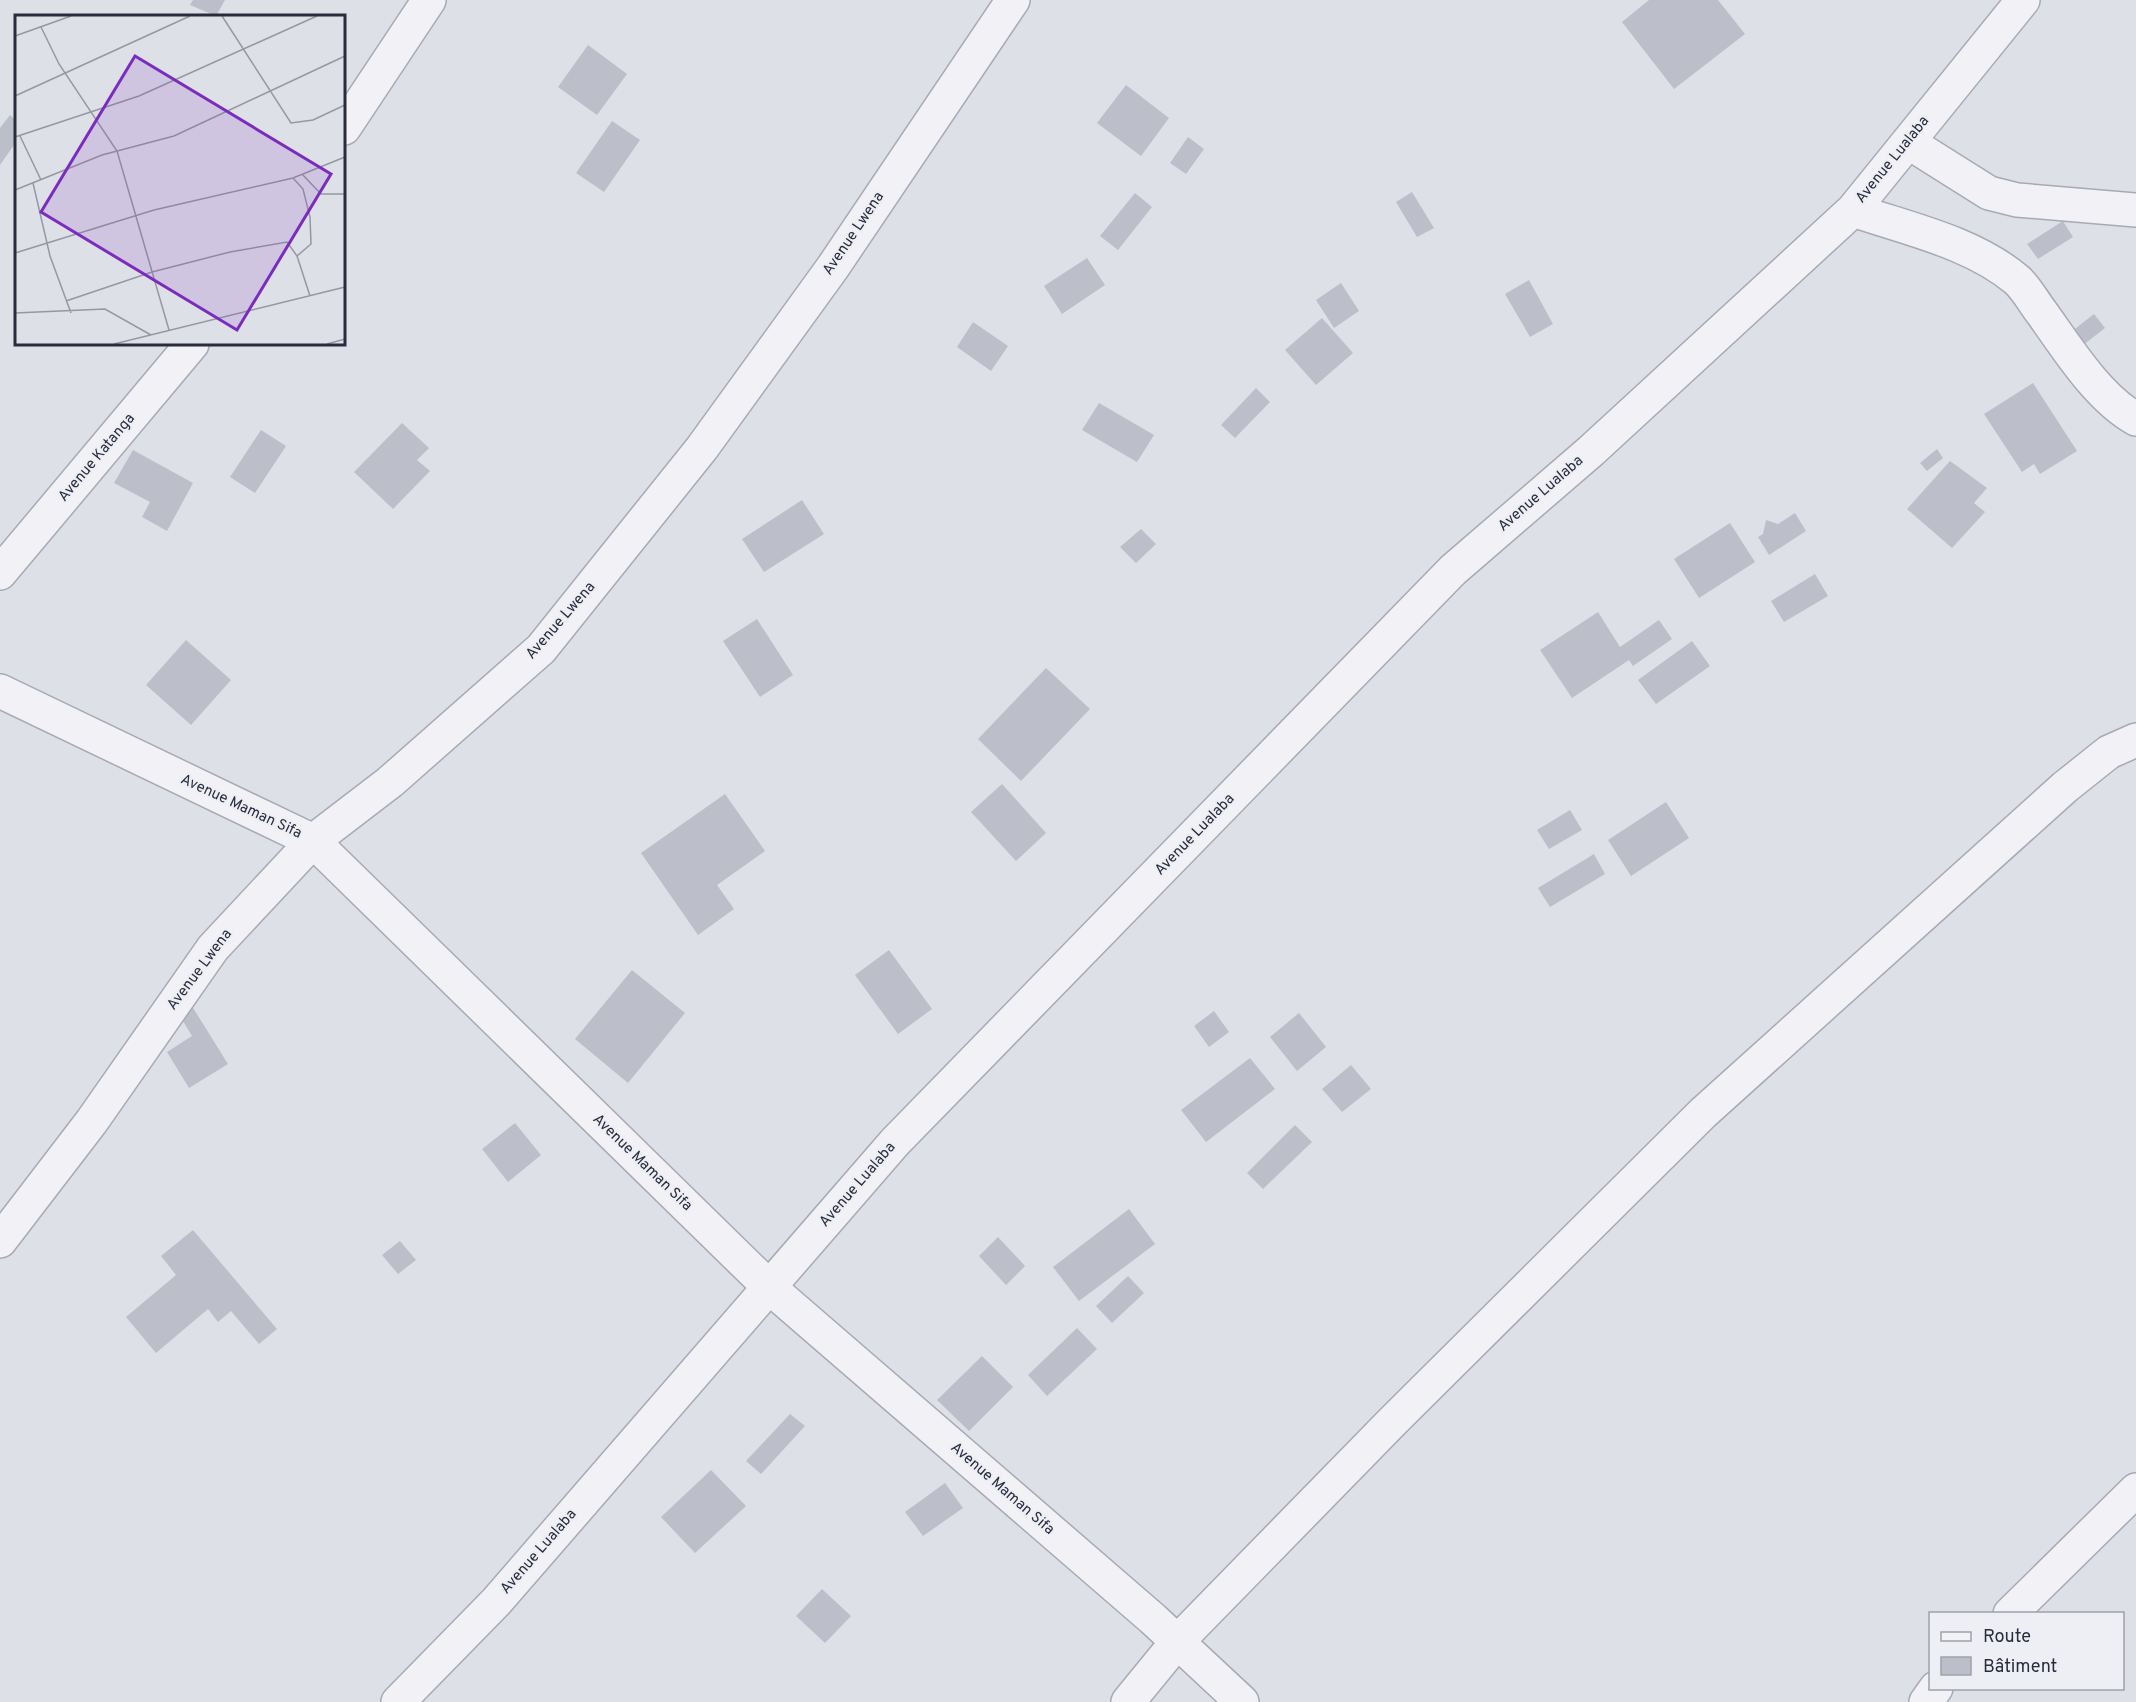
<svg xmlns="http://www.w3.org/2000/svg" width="2136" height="1702" font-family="Overpass,sans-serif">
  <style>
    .building { fill: #bcbec9 }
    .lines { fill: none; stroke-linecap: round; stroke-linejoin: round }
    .minor-casing { stroke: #a7aab4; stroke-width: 36 }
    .minor { stroke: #f1f1f6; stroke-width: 33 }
    .labels { text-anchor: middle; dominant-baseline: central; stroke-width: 4.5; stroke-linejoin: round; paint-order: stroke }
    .street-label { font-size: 15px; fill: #282c3d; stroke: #eeeff5 }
    .inset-road { fill: none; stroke: #9598a3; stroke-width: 1.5 }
    .view { fill: #7b2cbf; fill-opacity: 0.15; stroke: #7b2cbf; stroke-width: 3 }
    .inset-edge { fill: none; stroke: #282c3d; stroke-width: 3 }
  </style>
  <rect width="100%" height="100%" fill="#dee0e7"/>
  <path class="building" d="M193,0H225L216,16L190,5Z
    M1649,0H1718L1745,34L1674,89L1622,22Z
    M588,45L627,74L597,115L558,87Z
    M1126,85L1169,118L1141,156L1097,123Z
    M10,115L16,120V142L0,165V128Z
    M612,121L640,140L604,192L576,173Z
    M1188,137L1204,149L1186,174L1170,163Z
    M1412,192L1434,228L1417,237L1396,202Z
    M1135,193L1152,207L1118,250L1100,236Z
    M2063,221L2073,237L2038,259L2027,244Z
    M1087,258L1105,285L1062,314L1044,286Z
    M1529,280L1553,324L1530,337L1505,294Z
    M1341,283L1359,311L1334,328L1316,300Z
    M2094,314L2105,328L2082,346L2071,332Z
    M1322,318L1353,353L1316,385L1285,350Z
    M973,322L1008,346L991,371L957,347Z
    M2033,383L2077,451L2040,474L2034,464L2022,472L1984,414Z
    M1256,388L1270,402L1235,438L1221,425Z
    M1099,403L1154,435L1137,462L1082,430Z
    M402,423L429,448L417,460L430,471L393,509L354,472Z
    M261,430L286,446L255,493L230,477Z
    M1937,449L1943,458L1927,471L1920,463Z
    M133,450L193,483L167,531L142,517L150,502L114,483Z
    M1950,461L1987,488L1974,503L1985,512L1952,548L1907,509Z
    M802,500L824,534L764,572L742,539Z
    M1795,513L1806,531L1769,555L1758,537L1763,534L1766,520L1778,524Z
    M1730,523L1755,562L1699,598L1674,559Z
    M1141,529L1156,544L1136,563L1120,547Z
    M1815,574L1828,596L1784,622L1771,601Z
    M1598,612L1620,647L1659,620L1672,639L1633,666L1629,660L1572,698L1540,650Z
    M757,619L793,675L760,697L723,641Z
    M186,640L231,680L191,725L146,685Z
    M1692,641L1710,666L1656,704L1638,680Z
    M1046,668L1090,709L1021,781L978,739Z
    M1002,784L1046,833L1016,861L971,812Z
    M725,794L765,851L717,885L734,909L698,935L641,853Z
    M1666,802L1689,838L1631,876L1608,840Z
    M1570,810L1582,830L1549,849L1537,830Z
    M1594,854L1605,874L1550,907L1538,888Z
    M889,950L932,1009L898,1034L855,975Z
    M632,970L685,1013L628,1083L575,1039Z
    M190,1003L228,1064L189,1088L167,1052L192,1036L177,1011Z
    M1214,1011L1229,1032L1209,1047L1194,1026Z
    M1299,1013L1326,1047L1297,1071L1270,1037Z
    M1250,1058L1275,1089L1206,1142L1181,1110Z
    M1351,1065L1371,1089L1342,1112L1322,1089Z
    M515,1123L541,1155L508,1182L482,1149Z
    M1295,1125L1312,1142L1263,1189L1247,1173Z
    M1129,1209L1155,1244L1079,1301L1053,1267Z
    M193,1230L277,1329L259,1344L231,1311L218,1322L208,1309L156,1353L126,1317L176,1275L161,1256Z
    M998,1237L1025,1266L1006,1285L979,1256Z
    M400,1241L416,1260L398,1274L382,1255Z
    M1128,1276L1144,1293L1112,1323L1096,1306Z
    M1077,1328L1097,1349L1047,1396L1028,1375Z
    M982,1356L1013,1387L969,1431L937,1400Z
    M790,1414L805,1426L761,1474L746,1461Z
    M711,1470L746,1506L695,1553L661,1517Z
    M945,1483L963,1508L923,1536L905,1512Z
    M822,1589L851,1616L825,1643L796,1616Z"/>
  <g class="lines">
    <defs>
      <path id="minor" d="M344,128L429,0
        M1908,142L1989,193L2017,200L2136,210
        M1853,210C1908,229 1972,242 2017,280C2027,289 2034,303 2042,313C2067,348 2098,398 2136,419
        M0,573L192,344
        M0,691L313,841L769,1287L1153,1619L1242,1702
        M0,1241L92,1121L213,948L313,841L390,782L541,649L702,448L833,267L1013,0
        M2010,1614L2136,1490
        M398,1702L496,1602L895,1142L1453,570L1591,451L1853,210L2023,0
        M1128,1702L1177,1642L1392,1422L1703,1113L2065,787L2109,752L2136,740
        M1926,1702L1936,1688"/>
    </defs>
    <use href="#minor" class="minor-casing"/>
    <use href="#minor" class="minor"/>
  </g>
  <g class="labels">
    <g class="street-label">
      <text transform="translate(1893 160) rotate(-51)">Avenue Lualaba</text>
      <text transform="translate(854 234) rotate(-56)">Avenue Lwena</text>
      <text transform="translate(97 458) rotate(-50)">Avenue Katanga</text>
      <text transform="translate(1541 494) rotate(-41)">Avenue Lualaba</text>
      <text transform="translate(561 621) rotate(-49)">Avenue Lwena</text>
      <text transform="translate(241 807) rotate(25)">Avenue Maman Sifa</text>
      <text transform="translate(1195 835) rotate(-46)">Avenue Lualaba</text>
      <text transform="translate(200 970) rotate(-53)">Avenue Lwena</text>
      <text transform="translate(642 1163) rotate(44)">Avenue Maman Sifa</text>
      <text transform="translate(858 1185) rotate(-49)">Avenue Lualaba</text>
      <text transform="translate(1002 1489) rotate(41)">Avenue Maman Sifa</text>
      <text transform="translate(539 1552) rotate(-49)">Avenue Lualaba</text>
    </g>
  </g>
  <g transform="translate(15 15)">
    <rect width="330" height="330" fill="#dee0e7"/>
    <path class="inset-road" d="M207,1L276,108L298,105L330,90M26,12L44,49L102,136L154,315M0,21L56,1M0,81L175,1M5,121L26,165M0,122L124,81L302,1M287,159L306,179H330M278,163L288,174L295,202L296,229L282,241L295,281M18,168L35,241L56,298M0,175L87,140L159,121L330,41M0,238L139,195L278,163L330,142M51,286L137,257L215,237L272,227L282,241M0,298L90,294L136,320M99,329L330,272M312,329L330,324"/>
    <path class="view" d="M120,41L316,159L222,315L26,197Z"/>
    <rect width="330" height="330" class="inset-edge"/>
  </g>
  <rect x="1929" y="1612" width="195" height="78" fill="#eeeff5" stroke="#9fa1ab" stroke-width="1.5"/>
  <rect x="1941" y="1632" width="30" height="9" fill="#f1f1f6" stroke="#9fa1ab" stroke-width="1.5"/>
  <text x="1983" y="1642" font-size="18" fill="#282c3d">Route</text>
  <rect x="1941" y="1657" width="30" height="18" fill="#bcbec9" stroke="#9fa1ab" stroke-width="1.5"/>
  <text x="1983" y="1672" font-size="18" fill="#282c3d">Bâtiment</text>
</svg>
